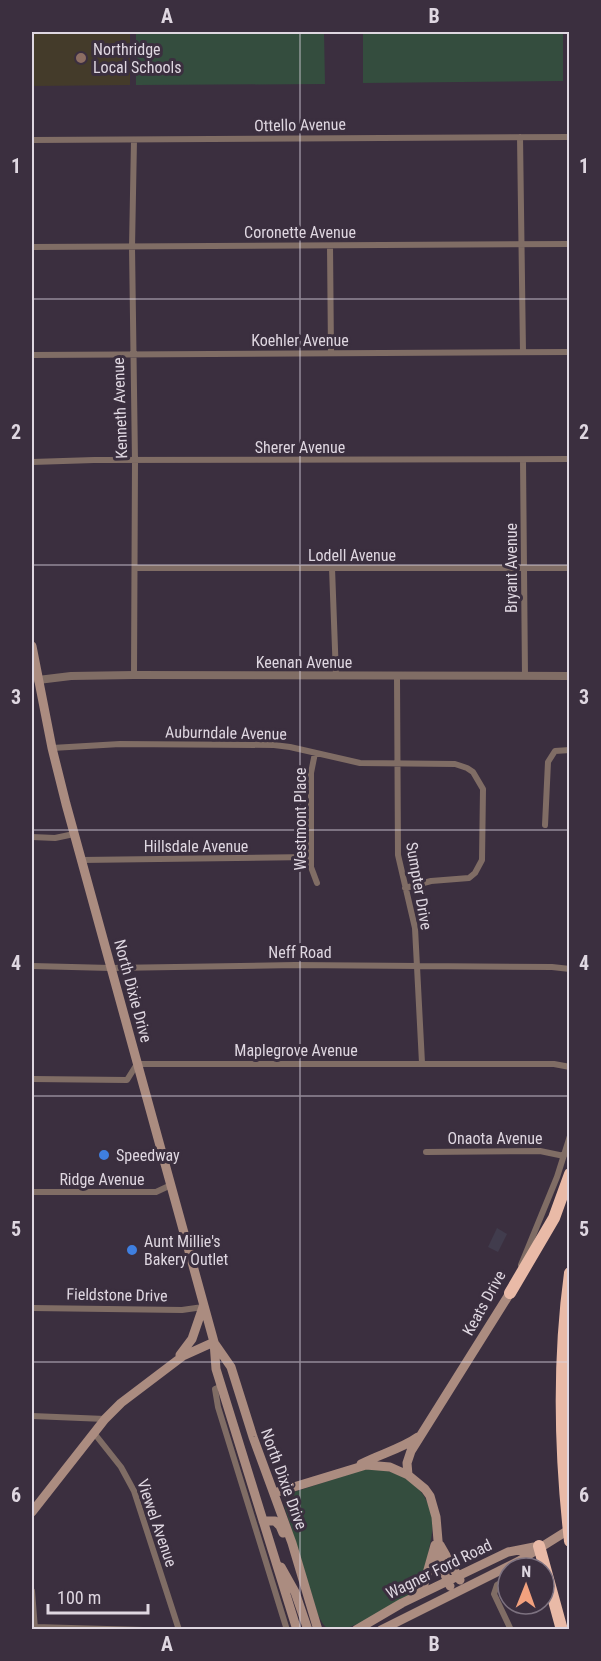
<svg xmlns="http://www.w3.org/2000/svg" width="601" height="1661" font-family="'Roboto Condensed',sans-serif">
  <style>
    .industrial { fill: #413c4d }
    .education { fill: #443b2a }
    .green { fill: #344d3e }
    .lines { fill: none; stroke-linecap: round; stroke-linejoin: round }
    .minor { stroke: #806d65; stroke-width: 6 }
    .tertiary { stroke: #806d65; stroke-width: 8 }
    .secondary { stroke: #ab8c80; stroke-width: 9 }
    .motorway { stroke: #e9baa7; stroke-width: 12 }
    .grid { fill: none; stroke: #dfd7e1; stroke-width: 1.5; stroke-opacity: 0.55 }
    .education-dot { fill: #8d6e63; stroke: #3b2f3f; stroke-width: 2 }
    .shop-dot { fill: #3f7fe0; stroke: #3b2f3f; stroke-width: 2 }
    .labels { text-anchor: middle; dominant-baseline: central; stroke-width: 6; stroke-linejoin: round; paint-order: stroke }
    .poi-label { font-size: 16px; fill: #dfd7e1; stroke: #3b2f3f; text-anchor: start }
    .street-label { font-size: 16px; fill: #dfd7e1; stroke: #3b2f3f }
    .neatline { fill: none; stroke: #dfd7e1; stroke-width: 2 }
    .grid-label { font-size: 20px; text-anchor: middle; font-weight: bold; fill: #dfd7e1 }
  </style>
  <rect width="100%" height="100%" fill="#3b2f3f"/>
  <path class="industrial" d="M497,1228L507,1234L498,1252L488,1247Z"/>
  <path class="education" d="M32,32H130V85L32,86Z"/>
  <path class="green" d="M136,32H324L325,84L136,85Z
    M363,32H563V81L363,83Z
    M375,1468C404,1473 426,1486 432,1517C434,1527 431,1539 429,1549C427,1565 424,1581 414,1593C396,1603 349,1635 330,1629C323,1627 321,1620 318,1615L284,1504V1499L288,1494L362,1470Z"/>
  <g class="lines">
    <path class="minor" d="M520,137L523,352
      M32,140L570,137
      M330,246L331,353
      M32,247L570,244
      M32,355L570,352
      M523,460L525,676
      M32,462L94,460L570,459
      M135,568H570
      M332,568L336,676
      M134,675L135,461L132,247L134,140
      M397,676L398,855L415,928L422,1063
      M52,748L120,744L274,745L290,747L360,763L455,764L467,768L473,772L483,789L482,860L475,873L469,878L431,881L405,888
      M315,753L311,773V867L317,883
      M545,825L548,762L555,751L570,750
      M32,837L55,838L74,834
      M81,860L311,857
      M32,966L111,968L295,965L552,967L570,969
      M32,1079L127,1080L137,1064H554L570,1067
      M426,1152L540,1151L564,1156
      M32,1192H156L171,1185
      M521,1265L557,1177L570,1136
      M32,1308L182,1310L203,1307
      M222,1386L215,1389L218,1407L287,1630
      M32,1416L105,1419
      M94,1433L121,1467L134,1491L179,1630
      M508,1579L497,1585L494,1594L511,1630
      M32,1591L35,1629
      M35,1627L143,1630"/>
    <path class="tertiary" d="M38,680L71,676L134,675L570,676"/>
    <path class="secondary" d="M32,646L52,748L66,804L214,1342L216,1369L297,1630
      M215,1344L231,1367L253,1437L292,1543L318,1630
      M180,1355L192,1339L203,1307
      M361,1464C380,1454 401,1449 418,1437
      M408,1475L407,1463L411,1451L510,1293
      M274,1493L366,1465L390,1467L408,1475L425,1489L430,1496L436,1517L440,1564L450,1586
      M32,1512L105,1419L121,1403L183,1356L214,1342
      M263,1521H275L280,1526L283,1533
      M440,1545L460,1580
      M281,1567L295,1592L308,1630
      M417,1594L424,1584L435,1545
      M356,1630L402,1603L508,1552L534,1547
      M381,1630L519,1561L570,1529"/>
    <path class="motorway" d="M570,1273C558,1361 560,1453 570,1541
      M510,1293L554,1218L570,1174
      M539,1546L562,1630"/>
  </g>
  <path class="grid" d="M300,32V1630M32,299H570M32,565H570M32,830H570M32,1096H570M32,1362H570"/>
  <circle class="education-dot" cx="81" cy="58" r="6"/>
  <g class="shop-dot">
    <circle cx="104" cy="1155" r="6"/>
    <circle cx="132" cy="1250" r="6"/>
  </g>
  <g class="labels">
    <g class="poi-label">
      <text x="93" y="49">Northridge<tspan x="93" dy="18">Local Schools</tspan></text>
      <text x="116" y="1155">Speedway</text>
      <text x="144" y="1241">Aunt Millie's<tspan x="144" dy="18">Bakery Outlet</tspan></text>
    </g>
    <g class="street-label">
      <text transform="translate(300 125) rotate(-1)">Ottello Avenue</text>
      <text x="300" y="232">Coronette Avenue</text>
      <text x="300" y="340">Koehler Avenue</text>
      <text transform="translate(120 408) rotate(-92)">Kenneth Avenue</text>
      <text x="300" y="447">Sherer Avenue</text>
      <text x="352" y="555">Lodell Avenue</text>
      <text transform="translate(511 568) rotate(-90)">Bryant Avenue</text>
      <text x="304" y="662">Keenan Avenue</text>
      <text transform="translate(226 733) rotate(1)">Auburndale Avenue</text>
      <text transform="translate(300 819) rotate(-90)">Westmont Place</text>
      <text x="196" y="846">Hillsdale Avenue</text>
      <text transform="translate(419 886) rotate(80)">Sumpter Drive</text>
      <text x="300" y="952">Neff Road</text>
      <text transform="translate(133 991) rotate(75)">North Dixie Drive</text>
      <text x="296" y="1050">Maplegrove Avenue</text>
      <text x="495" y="1138">Onaota Avenue</text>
      <text x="102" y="1179">Ridge Avenue</text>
      <text transform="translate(117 1295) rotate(1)">Fieldstone Drive</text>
      <text transform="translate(484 1303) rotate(-61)">Keats Drive</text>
      <text transform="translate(284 1479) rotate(70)">North Dixie Drive</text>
      <text transform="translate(157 1523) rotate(71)">Viewel Avenue</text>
      <text transform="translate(439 1569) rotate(-26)">Wagner Ford Road</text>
    </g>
  </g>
  <rect width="601" height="1661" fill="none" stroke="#3b2f3f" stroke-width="66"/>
  <g transform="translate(526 1586) rotate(1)"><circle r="28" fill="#3b2f3f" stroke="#7d7280" stroke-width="1.5"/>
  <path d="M0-4.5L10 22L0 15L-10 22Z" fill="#f2a17e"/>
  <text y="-9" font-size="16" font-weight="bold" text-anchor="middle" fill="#dfd7e1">N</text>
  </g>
  <path d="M48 1604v9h100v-9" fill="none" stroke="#dfd7e1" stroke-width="3"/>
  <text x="57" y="1604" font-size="18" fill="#dfd7e1" stroke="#3b2f3f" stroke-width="4.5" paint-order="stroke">100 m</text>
  <rect x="33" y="33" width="535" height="1595" class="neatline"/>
  <g class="grid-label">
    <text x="167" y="23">A</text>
    <text x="434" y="23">B</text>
    <text x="16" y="173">1</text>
    <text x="584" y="173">1</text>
    <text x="16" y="439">2</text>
    <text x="584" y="439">2</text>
    <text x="16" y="704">3</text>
    <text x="584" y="704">3</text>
    <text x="16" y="970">4</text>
    <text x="584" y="970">4</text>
    <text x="16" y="1236">5</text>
    <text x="584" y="1236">5</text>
    <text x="16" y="1502">6</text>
    <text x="584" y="1502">6</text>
    <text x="167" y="1651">A</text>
    <text x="434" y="1651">B</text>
  </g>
</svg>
